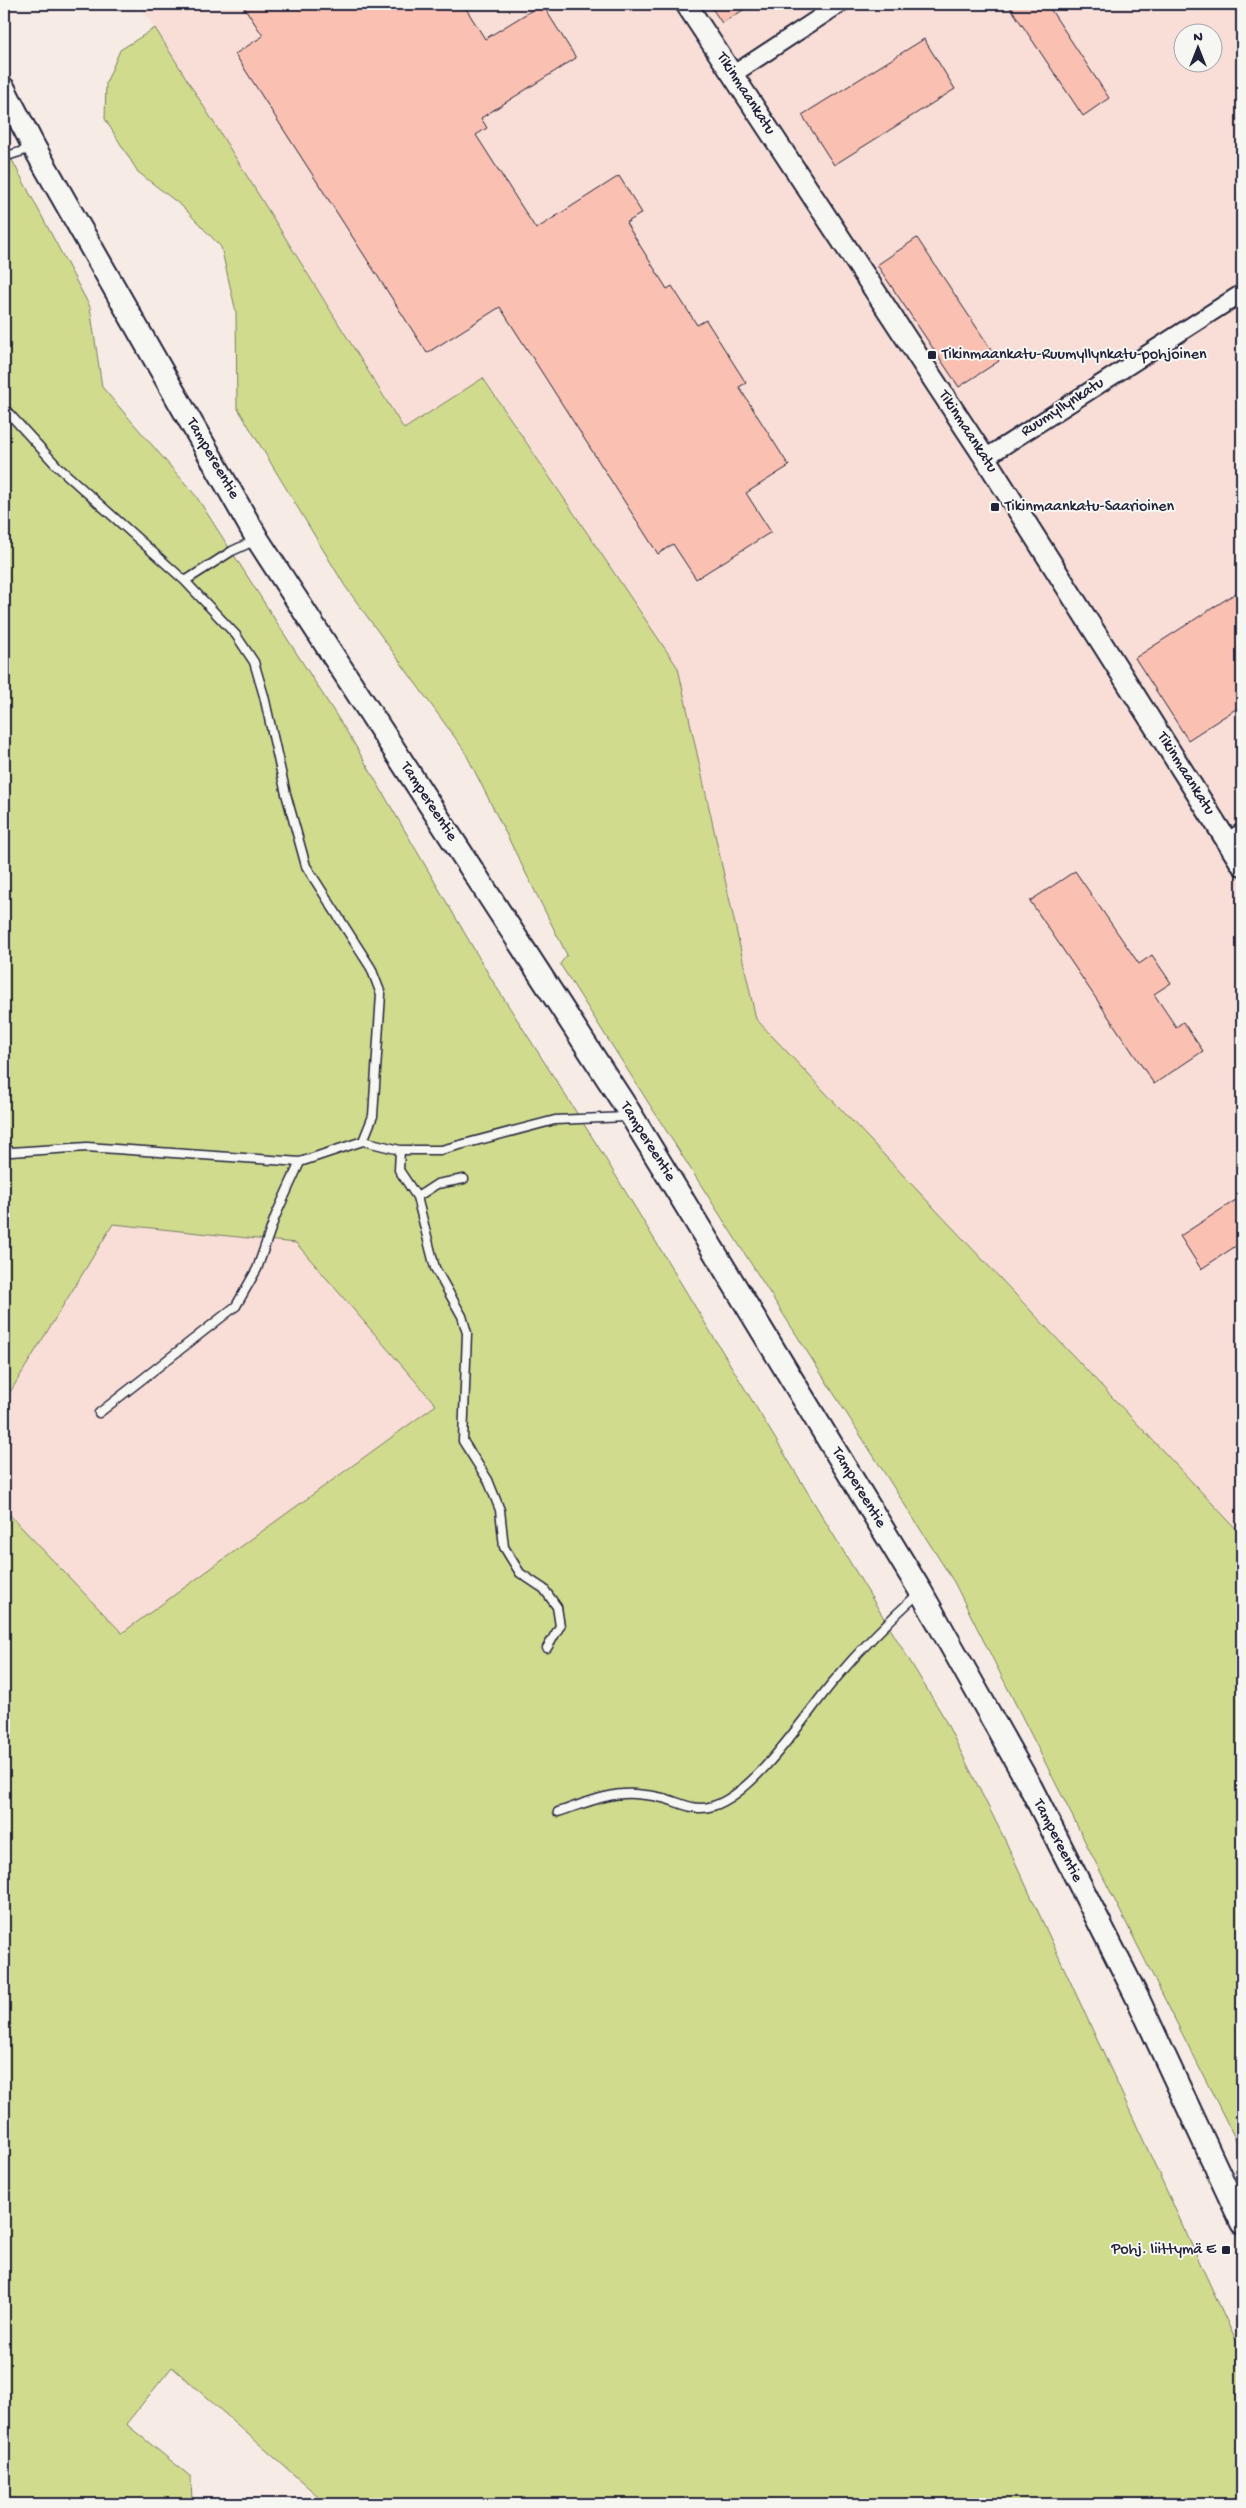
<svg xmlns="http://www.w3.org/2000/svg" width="1246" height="2508" font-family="'Gochi Hand',sans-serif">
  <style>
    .built { fill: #f8ded6; fill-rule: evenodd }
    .green { fill: #d0db8e; stroke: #797e64 }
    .building { fill: #fac1b2; stroke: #22223b }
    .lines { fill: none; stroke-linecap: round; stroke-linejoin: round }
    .service-casing { stroke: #22223b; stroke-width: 11 }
    .minor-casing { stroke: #22223b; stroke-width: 20 }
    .tertiary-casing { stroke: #22223b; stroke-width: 24 }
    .secondary-casing { stroke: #22223b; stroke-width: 26 }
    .service { stroke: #f6f6f2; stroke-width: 8 }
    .minor { stroke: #f6f6f2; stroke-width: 16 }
    .tertiary { stroke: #f6f6f2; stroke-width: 20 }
    .secondary { stroke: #f6f6f2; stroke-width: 22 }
    .poi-dot { fill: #22223b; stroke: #f6f6f2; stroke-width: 2 }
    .labels { text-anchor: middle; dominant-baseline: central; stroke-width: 4; stroke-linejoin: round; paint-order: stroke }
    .street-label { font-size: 16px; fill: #22223b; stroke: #f6f6f2 }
    .poi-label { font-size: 16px; fill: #22223b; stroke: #f6f6f2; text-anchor: start }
  </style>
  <rect width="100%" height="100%" fill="#f7ebe5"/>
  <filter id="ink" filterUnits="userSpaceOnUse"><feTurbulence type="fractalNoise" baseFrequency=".02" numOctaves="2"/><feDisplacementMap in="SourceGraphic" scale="10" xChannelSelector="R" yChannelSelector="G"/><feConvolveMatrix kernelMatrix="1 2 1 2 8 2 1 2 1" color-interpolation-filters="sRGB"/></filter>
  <g filter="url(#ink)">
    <path class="built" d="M138,4H1242V1535L756,1019L678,668L484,378L405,429L155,28ZM1184,32H1214V62H1184Z
      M113,1224L296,1243L436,1405L122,1634L4,1509V1402Z"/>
    <path class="green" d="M155,28L404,429L483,378L678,668L756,1019L1242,1535V2152L954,1582L560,964L567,955L464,750L345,586L237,407L236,312L221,247L183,207L138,172L105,119L106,83L120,50Z
      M4,145L90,307L102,387L196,496L352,740L492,980L599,1148L942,1714L1005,1840L1242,2354V2504H327L172,2367L126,2424L191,2477L192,2504H4V1509L122,1633L436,1405L296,1243L113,1224L4,1402Z"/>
    <path class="building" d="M242,4H463L485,39L542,4L576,58L481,118L487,128L476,135L536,229L619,176L642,213L626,223L667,289L672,286L697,325L706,320L746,383L739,387L789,466L746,493L771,532L696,579L673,544L658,554L500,307L427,353L235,54L263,36Z
      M709,4H753L722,23Z
      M1008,4H1047L1109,98L1083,116Z
      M924,39L955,89L834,165L802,115Z
      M917,238L999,361L959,387L877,265Z
      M1242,589V705L1188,740L1135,658Z
      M1075,871L1139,964L1152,955L1171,983L1154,994L1176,1027L1183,1022L1203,1051L1154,1084L1030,901Z
      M1242,1196V1242L1201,1269L1180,1236Z"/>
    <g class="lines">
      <defs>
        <path id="service" d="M4,157L32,148
          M4,408L57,466L185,581L236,635L254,662L264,696L286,794L306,866L371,968L381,994L373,1116L363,1141
          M185,581L232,551L256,540
          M4,1146L11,1152L87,1147L300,1162L363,1141L400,1150H441L555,1120L627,1117
          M400,1150L399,1170L417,1197L435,1268L462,1316L467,1333L463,1441L488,1480L500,1510L504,1547L520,1573L544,1589L557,1607L560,1626L547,1648
          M417,1197L437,1184L464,1179
          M99,1413L236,1306L257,1269L275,1217L300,1162
          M558,1812C583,1804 609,1792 635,1794C643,1795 651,1795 658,1797C677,1800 693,1813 713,1806C755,1793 803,1718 832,1683C859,1651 888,1621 919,1593"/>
        <path id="minor" d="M732,75L840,4
          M985,458L1242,293
          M1227,841L1242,832"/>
        <path id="tertiary" d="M686,4L985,458L1242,865"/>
        <path id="secondary" d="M4,89L34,147L258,540L628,1110L921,1592L1030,1786L1138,1999L1242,2223"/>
      </defs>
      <use href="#service" class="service-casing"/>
      <use href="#minor" class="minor-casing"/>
      <use href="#tertiary" class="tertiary-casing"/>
      <use href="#secondary" class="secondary-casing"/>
      <use href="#service" class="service"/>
      <use href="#minor" class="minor"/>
      <use href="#tertiary" class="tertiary"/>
      <use href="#secondary" class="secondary"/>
    </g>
  </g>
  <g class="poi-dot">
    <rect x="927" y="350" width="10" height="10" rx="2.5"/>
    <rect x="990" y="502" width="10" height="10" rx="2.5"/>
    <rect x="1221" y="2245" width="10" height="10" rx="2.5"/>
  </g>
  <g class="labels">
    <g class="street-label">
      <text transform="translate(745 94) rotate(57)">Tikinmaankatu</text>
      <text transform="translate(1063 408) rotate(-33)">Ruumyllynkatu</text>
      <text transform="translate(967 432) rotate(57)">Tikinmaankatu</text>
      <text transform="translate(212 459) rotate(60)">Tampereentie</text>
      <text transform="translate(1185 774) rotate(58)">Tikinmaankatu</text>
      <text transform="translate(428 802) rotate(57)">Tampereentie</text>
      <text transform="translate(647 1142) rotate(58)">Tampereentie</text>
      <text transform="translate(858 1488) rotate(59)">Tampereentie</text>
      <text transform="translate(1057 1841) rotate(63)">Tampereentie</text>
    </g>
    <g class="poi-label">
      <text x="942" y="355">Tikinmaankatu-Ruumyllynkatu-pohjoinen</text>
      <text x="1005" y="507">Tikinmaankatu-Saarioinen</text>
      <text x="1216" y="2250" text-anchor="end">Pohj. liittymä E</text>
    </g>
  </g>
  <rect width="1246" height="2508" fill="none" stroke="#f6f6f2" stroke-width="20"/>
  <rect x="10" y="10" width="1226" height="2488" fill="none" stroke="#22223b" stroke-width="2" filter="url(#ink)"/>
  <g transform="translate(1198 48)"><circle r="24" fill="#f6f6f2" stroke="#a1a1a9"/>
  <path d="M0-4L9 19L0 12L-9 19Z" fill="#22223b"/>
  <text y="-8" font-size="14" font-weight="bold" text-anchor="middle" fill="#22223b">N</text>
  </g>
</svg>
